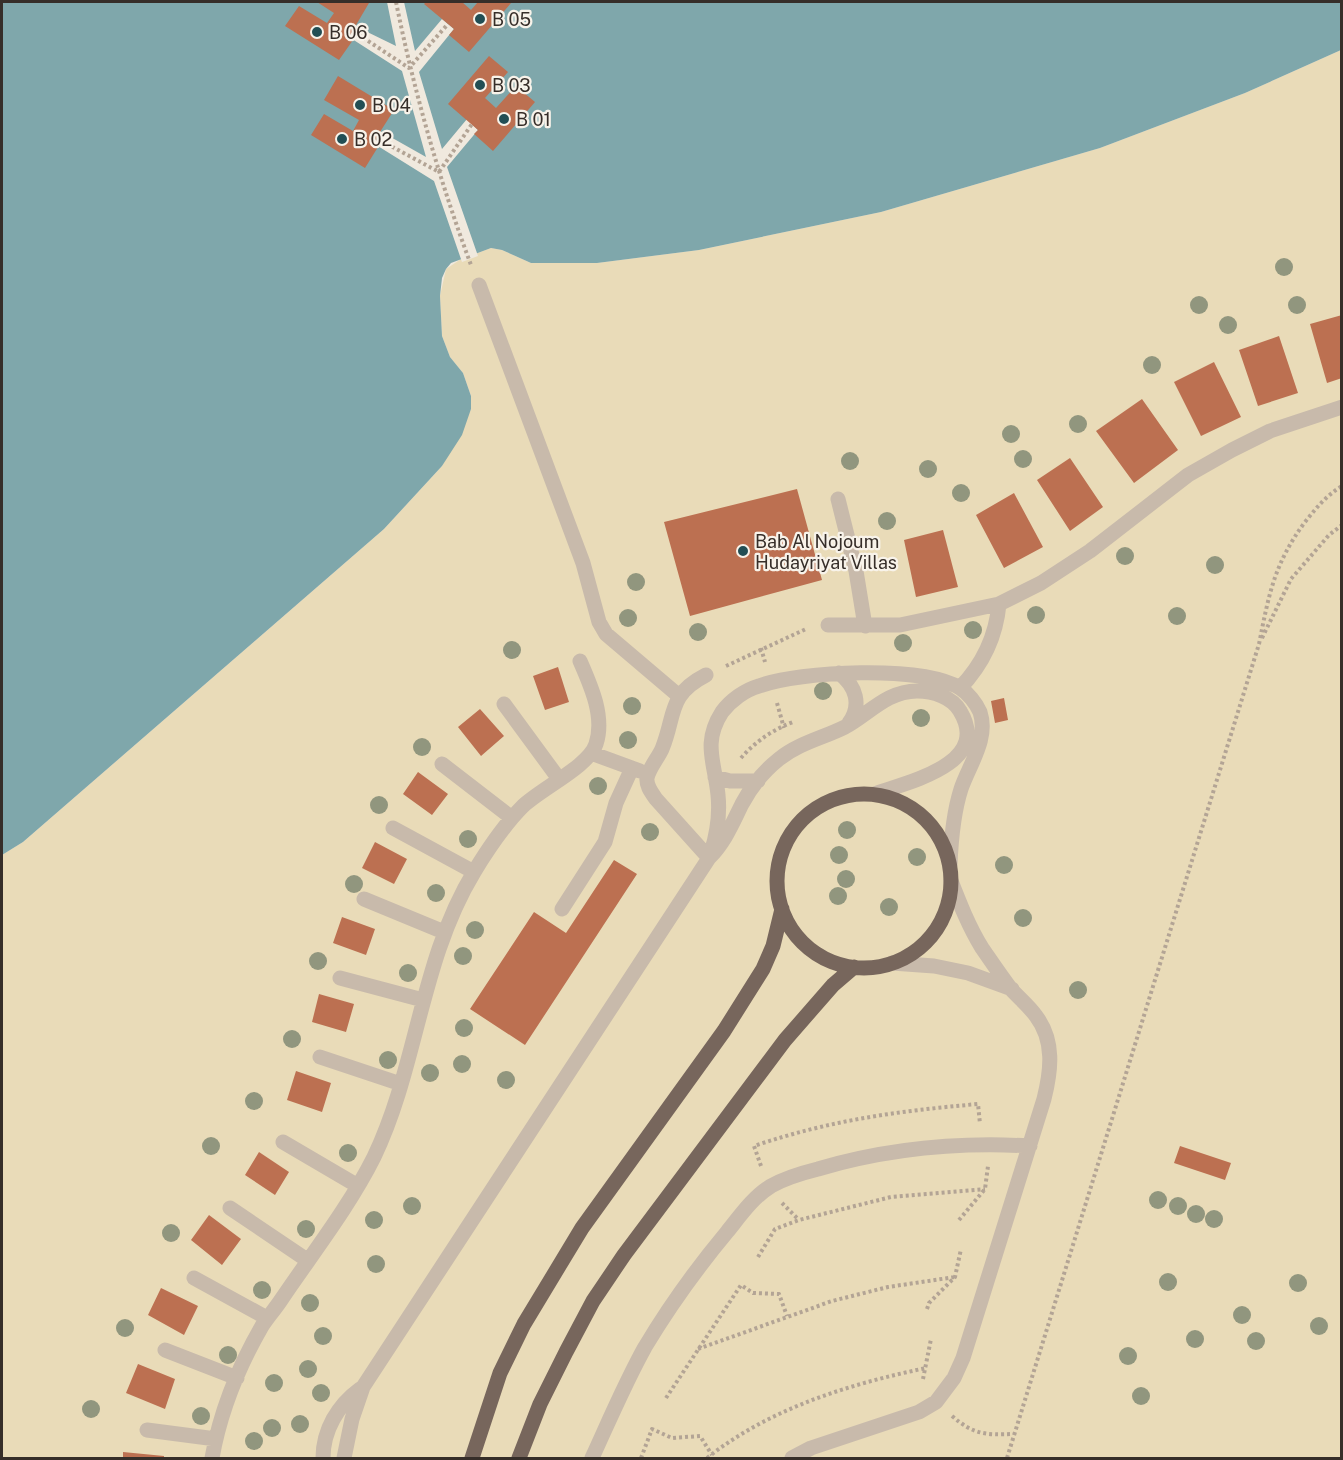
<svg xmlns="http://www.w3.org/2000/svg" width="1343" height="1460" font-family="'Public Sans',sans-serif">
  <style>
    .sand { fill: #e9dbb8 }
    .water { fill: #7fa7ab }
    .pier { fill: #f0e9de }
    .building { fill: #bc7051 }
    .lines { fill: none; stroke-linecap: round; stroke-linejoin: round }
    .path { stroke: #b3a495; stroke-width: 4; stroke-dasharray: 3 3; stroke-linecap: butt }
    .minor { stroke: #c8baab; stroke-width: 15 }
    .major { stroke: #77665c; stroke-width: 15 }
    .tree { fill: #91967e }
    .poi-dot { fill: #224e54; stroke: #f8f3ea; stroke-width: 2 }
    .labels { text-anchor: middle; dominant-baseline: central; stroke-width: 4.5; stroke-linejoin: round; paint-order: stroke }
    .poi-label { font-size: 18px; fill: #362e29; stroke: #f8f3ea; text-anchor: start }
  </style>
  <rect width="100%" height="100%" fill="#f0e9de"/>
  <path class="sand" d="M1341,50V1458H2V855L23,842L384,529L442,466L471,409V396L463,373L450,357L442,336L440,296L446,269L461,259L491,248L502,250L531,263H597L699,250L881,212L1100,148L1245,93Z"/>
  <path class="water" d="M2,2H1341V50L1245,93L1100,148L881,212L699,250L597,263H531L502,250L491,248L451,263L446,269L442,278L440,296L442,336L450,357L463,373L471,396V409L462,435L442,466L384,529L23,842L2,855Z"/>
  <path class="pier" d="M387,2H404L415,51L442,19L454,29L419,72L442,149L467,119L478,130L447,167L478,256L462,262L434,181L373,143L380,131L426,157L402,71L349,37L355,26L396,46Z"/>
  <path class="building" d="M317,2L369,3L349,37L353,40L339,60L285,26L299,6L327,23L334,13Z
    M426,2H462L471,10L478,2L511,3L469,52L449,35L454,29L424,4Z
    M489,56L508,72L485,98L496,108L516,86L535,102L493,151L474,134L478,130L448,104Z
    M338,76L394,110L373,143L378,147L365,168L311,135L324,114L353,131L359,120L324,100Z
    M1342,315V378L1327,383L1310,324Z
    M1279,336L1298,393L1258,406L1239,350Z
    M1214,362L1241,417L1201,436L1174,382Z
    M1142,399L1178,450L1134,483L1096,431Z
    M1070,458L1103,507L1070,531L1037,480Z
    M797,489L822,580L690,616L664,522Z
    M1014,493L1043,547L1004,568L976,515Z
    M943,530L958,587L916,597L904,540Z
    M558,667L569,702L545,710L533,676Z
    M1004,698L1008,720L995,723L991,701Z
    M480,709L504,736L481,756L458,727Z
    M418,772L448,794L432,815L403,794Z
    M375,842L407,859L394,884L362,868Z
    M614,860L637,874L525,1045L470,1009L534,912L566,933Z
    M342,917L375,929L366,955L333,943Z
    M319,994L354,1004L346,1032L312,1022Z
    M296,1071L331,1083L322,1112L287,1100Z
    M1180,1146L1231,1163L1225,1180L1174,1163Z
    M259,1152L289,1172L275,1195L245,1175Z
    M209,1215L241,1239L222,1265L191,1240Z
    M161,1288L198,1306L184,1335L148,1315Z
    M138,1364L175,1379L165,1409L126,1393Z
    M123,1452L164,1456V1458H123Z"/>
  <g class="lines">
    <path class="path" d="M396,2C414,91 439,179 471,265
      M353,31L409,68L448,24
      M376,138L439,172L472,124
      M1262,638L1291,579L1329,535L1342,525
      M761,648L765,662
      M726,666L806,629
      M777,703L784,728
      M741,758C755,742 772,730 793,722
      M761,1166L754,1146C831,1120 898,1111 978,1104L980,1124
      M782,1203L799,1220
      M959,1220L985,1189L988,1166
      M758,1257L775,1229L799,1220L891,1197L985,1189
      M927,1309L929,1303L955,1277L961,1249
      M698,1349L832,1301L888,1287L955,1277
      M923,1379L931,1339
      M666,1398L741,1285L753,1293L779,1294L787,1316
      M952,1416C974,1435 986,1435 1013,1434
      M641,1458L652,1429L672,1438L700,1436L712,1455
      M707,1458C770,1408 850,1384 926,1368
      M1007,1458L1259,644C1269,594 1274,564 1305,522C1316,508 1327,495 1342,486"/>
    <path class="minor" d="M479,285L583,563L599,622L606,634L679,696
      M838,499L856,571L865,626
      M828,625H900L999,604L1041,583L1090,551L1188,475L1232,450L1270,431L1342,407
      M839,673C856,686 862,705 849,723
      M706,675C667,695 676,715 662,749C658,758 649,768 647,778C646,786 652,793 656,799L709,858
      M960,688C983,664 996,637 999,604
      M504,704L559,779
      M591,753L640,771
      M442,764L512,818
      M715,777L730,781H758
      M393,828L474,872
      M711,853C717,834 720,814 718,795C715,763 702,743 722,712C731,700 745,690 759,686C800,671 922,665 960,688C968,693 976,703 980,712C989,739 969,765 961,789C953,814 951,840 950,865
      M364,899L444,932
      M562,909L605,842L616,803L632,768
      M892,963L934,966L968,973L1012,989
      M340,978L423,1000
      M320,1057L401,1084
      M283,1142L358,1186
      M230,1208L307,1260
      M194,1278L267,1318
      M165,1350L237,1378
      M147,1430L216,1439
      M212,1458C220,1413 239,1366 262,1326C268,1317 275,1309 281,1300C312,1254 349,1207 374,1157C418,1065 420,961 474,872C488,849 504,825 523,806C542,788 589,766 596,744C605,717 591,686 580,661
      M323,1458C323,1430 338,1405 360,1389
      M344,1458L352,1419L363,1387L709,858C725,842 732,824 742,804C751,787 764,771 779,759C799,743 823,738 845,727C869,714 887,691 917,691C933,691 952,697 960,711C992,764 908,782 874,794
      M592,1458C609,1421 625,1383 645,1347C669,1307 697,1268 727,1232C740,1216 753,1197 771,1186C785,1178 802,1173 818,1169C886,1149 960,1142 1030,1146
      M792,1458L811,1448L919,1412L936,1402L954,1378L963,1358L1044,1099C1051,1071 1055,1041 1036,1016C1029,1006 1019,998 1011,989C1001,976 991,961 982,948C969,927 960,904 951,881"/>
    <path class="major" d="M777 881a87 87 0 1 1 174 0a87 87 0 1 1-174 0Z
      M472,1458L500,1373L524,1324L582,1228L724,1031L763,969L773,946L782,909
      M519,1458L540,1404L566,1352L593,1301L624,1255L785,1040L833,985L854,967"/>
  </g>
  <g class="tree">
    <circle cx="1284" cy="267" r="9"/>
    <circle cx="1199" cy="305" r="9"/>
    <circle cx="1297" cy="305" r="9"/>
    <circle cx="1228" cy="325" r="9"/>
    <circle cx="1152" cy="365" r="9"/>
    <circle cx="1078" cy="424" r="9"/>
    <circle cx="1011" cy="434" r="9"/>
    <circle cx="1023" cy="459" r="9"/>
    <circle cx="850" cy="461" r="9"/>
    <circle cx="928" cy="469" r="9"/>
    <circle cx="961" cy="493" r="9"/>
    <circle cx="887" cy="521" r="9"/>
    <circle cx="1125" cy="556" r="9"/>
    <circle cx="1215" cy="565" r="9"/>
    <circle cx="636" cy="582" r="9"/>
    <circle cx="1036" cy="615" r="9"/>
    <circle cx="1177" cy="616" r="9"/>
    <circle cx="628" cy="618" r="9"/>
    <circle cx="973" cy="630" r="9"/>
    <circle cx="698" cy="632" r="9"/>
    <circle cx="903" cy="643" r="9"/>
    <circle cx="512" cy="650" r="9"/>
    <circle cx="823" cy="691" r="9"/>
    <circle cx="632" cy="706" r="9"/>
    <circle cx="921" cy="718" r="9"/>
    <circle cx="628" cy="740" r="9"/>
    <circle cx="422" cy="747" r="9"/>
    <circle cx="598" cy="786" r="9"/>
    <circle cx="379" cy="805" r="9"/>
    <circle cx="847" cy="830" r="9"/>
    <circle cx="650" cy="832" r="9"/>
    <circle cx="468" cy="839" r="9"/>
    <circle cx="839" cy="855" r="9"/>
    <circle cx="917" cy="857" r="9"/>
    <circle cx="1004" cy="865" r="9"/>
    <circle cx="846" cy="879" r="9"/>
    <circle cx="354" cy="884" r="9"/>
    <circle cx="436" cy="893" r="9"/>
    <circle cx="838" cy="896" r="9"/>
    <circle cx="889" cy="907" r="9"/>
    <circle cx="1023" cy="918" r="9"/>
    <circle cx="475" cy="930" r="9"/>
    <circle cx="463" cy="956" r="9"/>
    <circle cx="318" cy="961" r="9"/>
    <circle cx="408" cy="973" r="9"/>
    <circle cx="1078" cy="990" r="9"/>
    <circle cx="464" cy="1028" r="9"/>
    <circle cx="292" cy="1039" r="9"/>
    <circle cx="388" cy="1060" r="9"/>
    <circle cx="462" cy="1064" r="9"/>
    <circle cx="430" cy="1073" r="9"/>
    <circle cx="506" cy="1080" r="9"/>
    <circle cx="254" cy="1101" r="9"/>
    <circle cx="211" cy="1146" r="9"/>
    <circle cx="348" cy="1153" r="9"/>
    <circle cx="1158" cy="1200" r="9"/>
    <circle cx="412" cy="1206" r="9"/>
    <circle cx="1178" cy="1206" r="9"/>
    <circle cx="1196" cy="1214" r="9"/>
    <circle cx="1214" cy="1219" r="9"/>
    <circle cx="374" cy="1220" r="9"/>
    <circle cx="306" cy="1229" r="9"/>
    <circle cx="171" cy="1233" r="9"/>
    <circle cx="376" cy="1264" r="9"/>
    <circle cx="1168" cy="1282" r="9"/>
    <circle cx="1298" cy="1283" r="9"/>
    <circle cx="262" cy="1290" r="9"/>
    <circle cx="310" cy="1303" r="9"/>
    <circle cx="1242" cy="1315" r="9"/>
    <circle cx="1319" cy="1326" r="9"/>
    <circle cx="125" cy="1328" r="9"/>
    <circle cx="323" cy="1336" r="9"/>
    <circle cx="1195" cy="1339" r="9"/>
    <circle cx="1256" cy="1341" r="9"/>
    <circle cx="228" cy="1355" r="9"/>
    <circle cx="1128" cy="1356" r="9"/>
    <circle cx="308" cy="1369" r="9"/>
    <circle cx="274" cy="1383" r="9"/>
    <circle cx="321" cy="1393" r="9"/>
    <circle cx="1141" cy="1396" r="9"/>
    <circle cx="91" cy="1409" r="9"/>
    <circle cx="201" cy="1416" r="9"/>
    <circle cx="300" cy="1424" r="9"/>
    <circle cx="272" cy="1428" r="9"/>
    <circle cx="254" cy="1441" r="9"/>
  </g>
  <g class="poi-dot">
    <circle cx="480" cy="19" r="6"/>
    <circle cx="317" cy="32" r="6"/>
    <circle cx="480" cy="85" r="6"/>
    <circle cx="360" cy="105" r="6"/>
    <circle cx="504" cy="119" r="6"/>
    <circle cx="342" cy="139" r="6"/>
    <circle cx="743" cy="551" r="6"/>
  </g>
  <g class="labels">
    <g class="poi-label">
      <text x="492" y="19">B 05</text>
      <text x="329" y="32">B 06</text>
      <text x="492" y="85">B 03</text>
      <text x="372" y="105">B 04</text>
      <text x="516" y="119">B 01</text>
      <text x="354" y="139">B 02</text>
      <text x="755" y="541">Bab Al Nojoum<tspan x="755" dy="21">Hudayriyat Villas</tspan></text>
    </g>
  </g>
  <rect width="1343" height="1460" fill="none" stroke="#362e29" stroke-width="6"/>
</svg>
